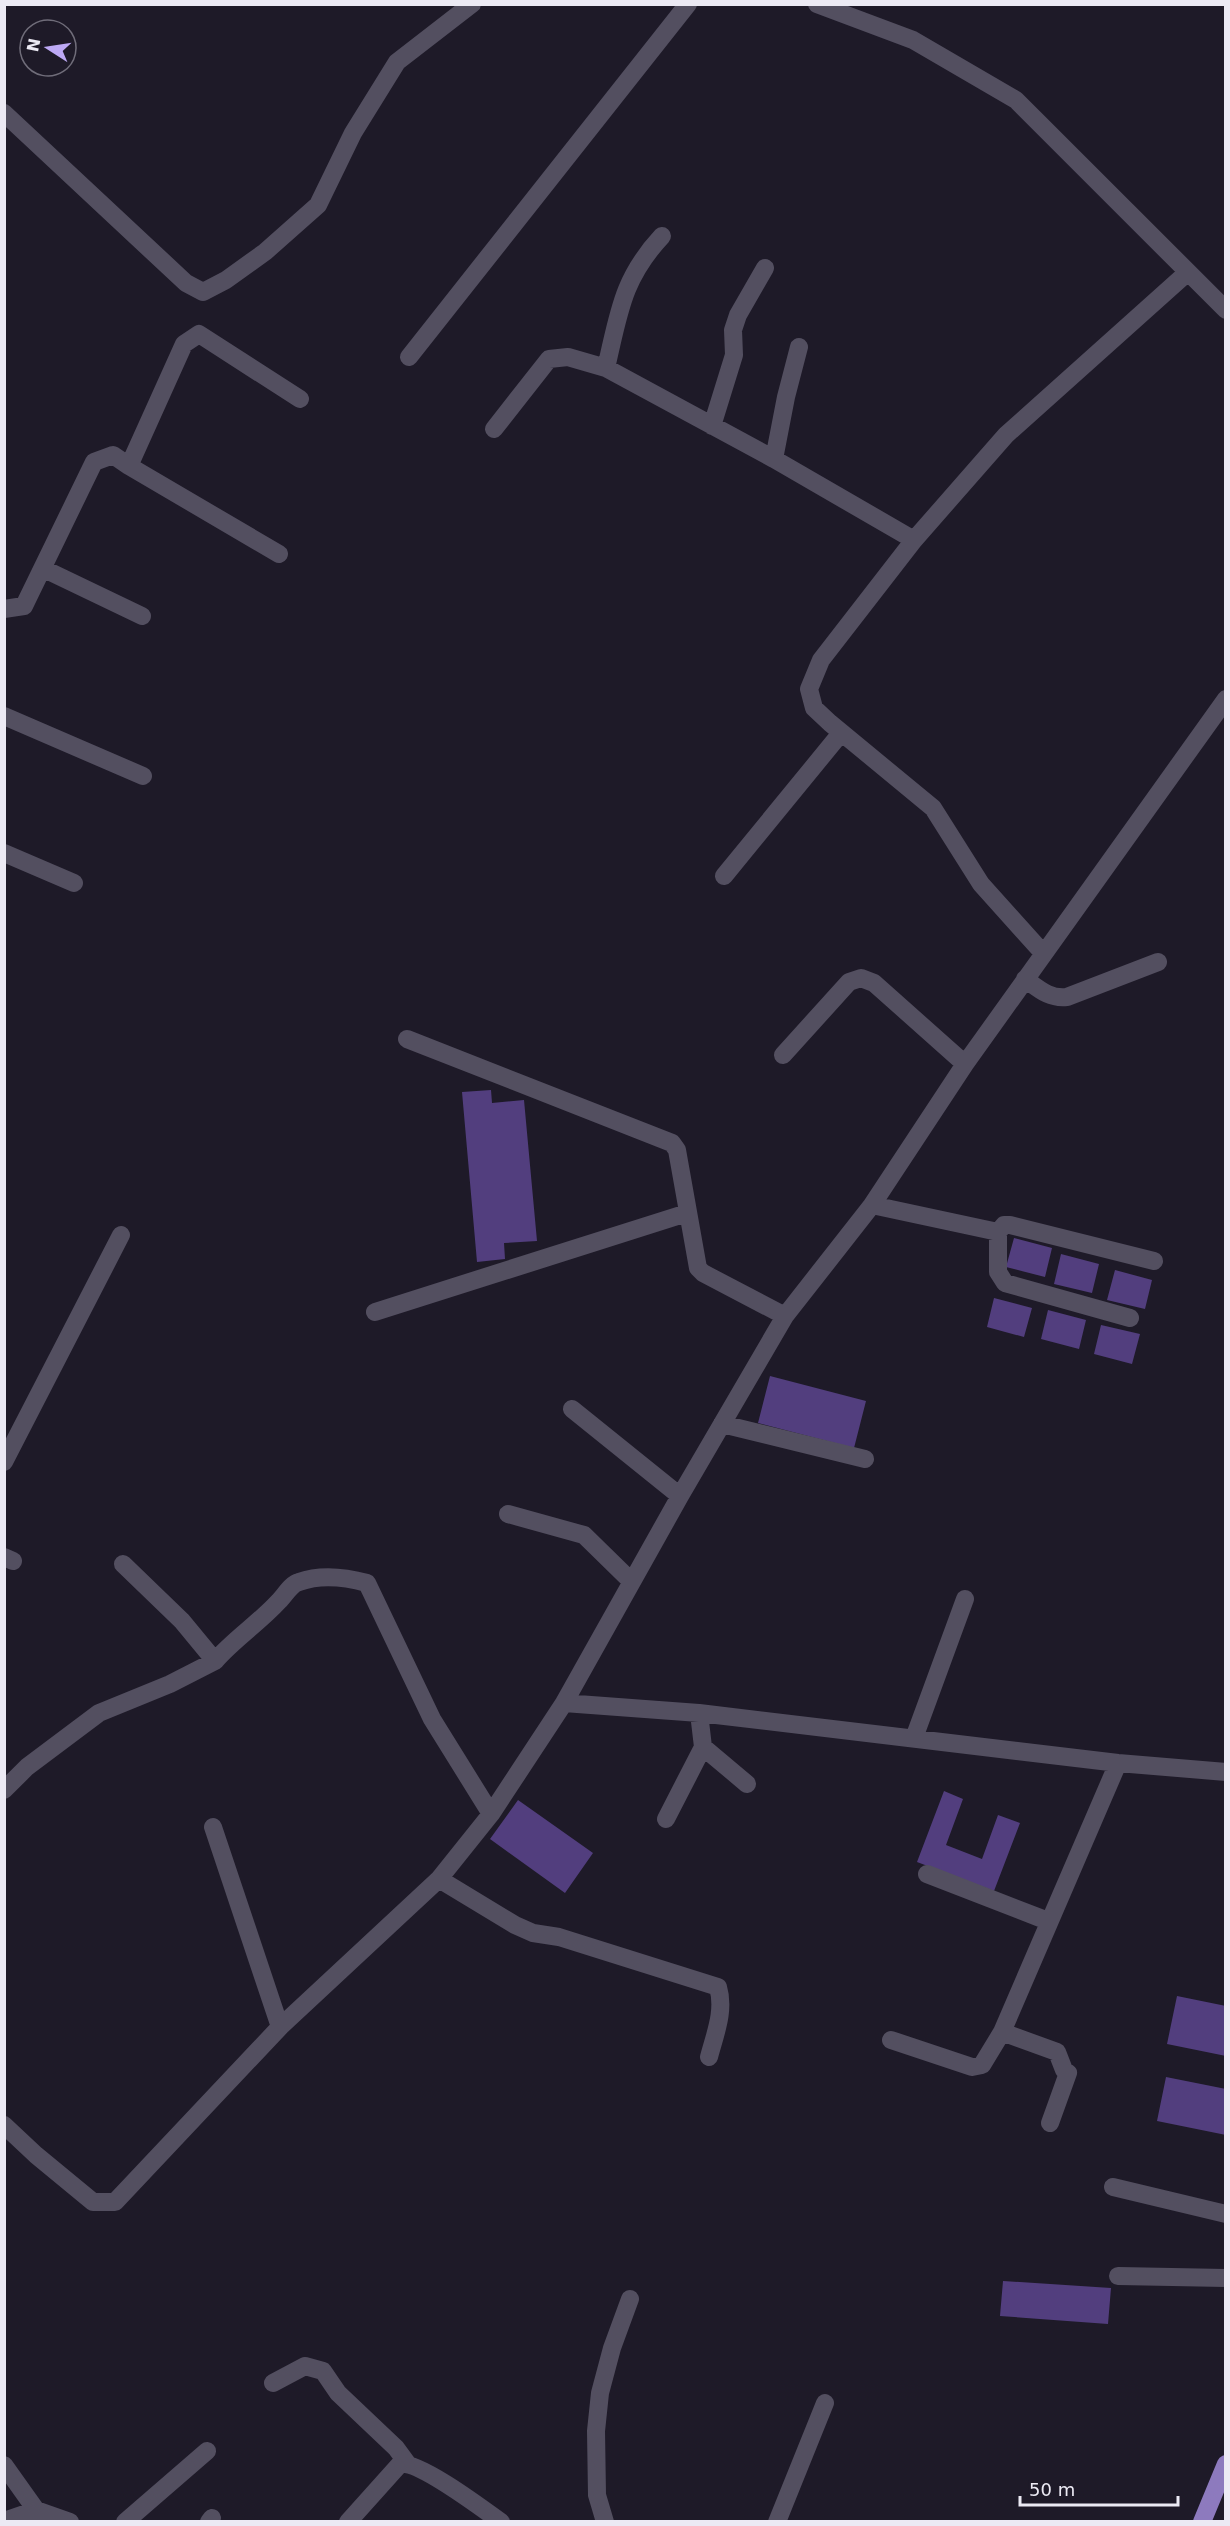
<svg xmlns="http://www.w3.org/2000/svg" width="1230" height="2526" font-family="'DejaVu Sans',sans-serif">
  <style>
    .building { fill: #523e7e }
    .lines { fill: none; stroke-linecap: round; stroke-linejoin: round }
    .minor { stroke: #534f60; stroke-width: 18 }
    .major { stroke: #8d7abe; stroke-width: 18 }
  </style>
  <rect width="100%" height="100%" fill="#1e1a28"/>
  <path class="building" d="M491,1090L492,1103L524,1100L537,1241L504,1243L505,1259L477,1262L462,1092Z
    M1014,1238L1052,1248L1045,1277L1006,1267Z
    M1061,1254L1099,1264L1092,1293L1054,1284Z
    M1115,1270L1152,1280L1145,1309L1107,1300Z
    M994,1298L1032,1308L1024,1337L987,1327Z
    M1048,1310L1086,1320L1079,1349L1041,1339Z
    M1101,1325L1140,1334L1132,1364L1094,1354Z
    M770,1376L866,1401L854,1448L758,1423Z
    M944,1791L963,1799L946,1845L982,1859L998,1815L1020,1823L994,1891L917,1862Z
    M518,1800L593,1853L565,1893L490,1839Z
    M1177,1996L1226,2006V2056L1167,2044Z
    M1166,2077L1226,2089V2135L1157,2121Z
    M1003,2281L1111,2288L1108,2324L1000,2316Z"/>
  <g class="lines">
    <path class="minor" d="M817,4L913,40L1016,100L1226,310
      M4,113L186,283L203,292L226,280L265,252L318,205L353,133L397,62L472,4
      M409,357L688,4
      M606,368C619,313 622,279 662,236
      M712,426L734,355L733,330L738,315L765,268
      M494,429L549,359L568,357L606,368L774,459L914,540
      M774,459L786,397L799,347
      M129,466L279,554
      M44,569L142,616
      M4,609L24,606L94,462L113,455L129,466L184,344L199,334L300,399
      M1226,699L965,1064L872,1205L785,1316L680,1496L564,1703L699,1713L1118,1763L1226,1772
      M4,716L143,776
      M4,853L74,883
      M724,876L841,733
      M1043,953L981,884L933,808L830,723L814,708L809,689L821,660L914,540L1006,435L1188,272
      M1025,979C1039,989 1049,999 1067,997L1158,962
      M407,1039L672,1143L677,1150L698,1268L703,1273L785,1316
      M783,1055L849,982L861,978L874,983L965,1064
      M872,1205L998,1232L1004,1225H1010L1154,1261
      M998,1232V1272L1005,1283L1130,1318
      M375,1312L687,1213
      M572,1409L680,1496
      M722,1424L865,1459
      M4,1462L121,1235
      M508,1514L584,1535L632,1582
      M4,1557L13,1561
      M215,1661C234,1639 259,1623 279,1601C285,1595 291,1584 299,1582C321,1574 345,1577 367,1583L432,1719L491,1814
      M699,1713L703,1747L747,1784
      M914,1738L965,1599
      M4,1790L27,1767L99,1713L170,1684L215,1661L182,1621L123,1564
      M666,1819L703,1747
      M213,1827L280,2027
      M927,1874L1048,1921
      M439,1879L515,1925L533,1933L559,1937L718,1987C725,2011 715,2034 709,2057
      M1002,2032L1057,2052L1064,2070L1068,2073L1050,2123
      M891,2040L972,2067L982,2065L1002,2032L1118,1763
      M4,2125L36,2155L93,2202H115L280,2027L439,1879L491,1814L564,1703
      M1113,2187L1226,2214
      M1118,2276L1226,2278
      M273,2383L305,2366L323,2371L338,2393L396,2448L407,2463
      M4,2465L36,2510
      M4,2521L36,2510L70,2522
      M125,2522L207,2451
      M209,2522L212,2518
      M348,2522L400,2464C419,2461 483,2509 501,2522
      M605,2522L597,2495L596,2431L600,2393L612,2348L630,2299
      M777,2522L825,2403"/>
    <path class="major" d="M1202,2522L1226,2464"/>
  </g>
  <rect width="1230" height="2526" fill="none" stroke="#eceaf4" stroke-width="12"/>
  <g transform="translate(48 48) rotate(282)"><circle r="28" fill="#1e1a28" stroke="#706d7a" stroke-width="1.5"/>
  <path d="M0-4.5L10 22L0 15L-10 22Z" fill="#bda9f5"/>
  <text y="-9" font-size="16" font-weight="bold" text-anchor="middle" fill="#eceaf4">N</text>
  </g>
  <path d="M1020 2496v9h158v-9" fill="none" stroke="#eceaf4" stroke-width="3"/>
  <text x="1029" y="2496" font-size="18" fill="#eceaf4" stroke="#1e1a28" stroke-width="4.5" paint-order="stroke">50 m</text>
</svg>
